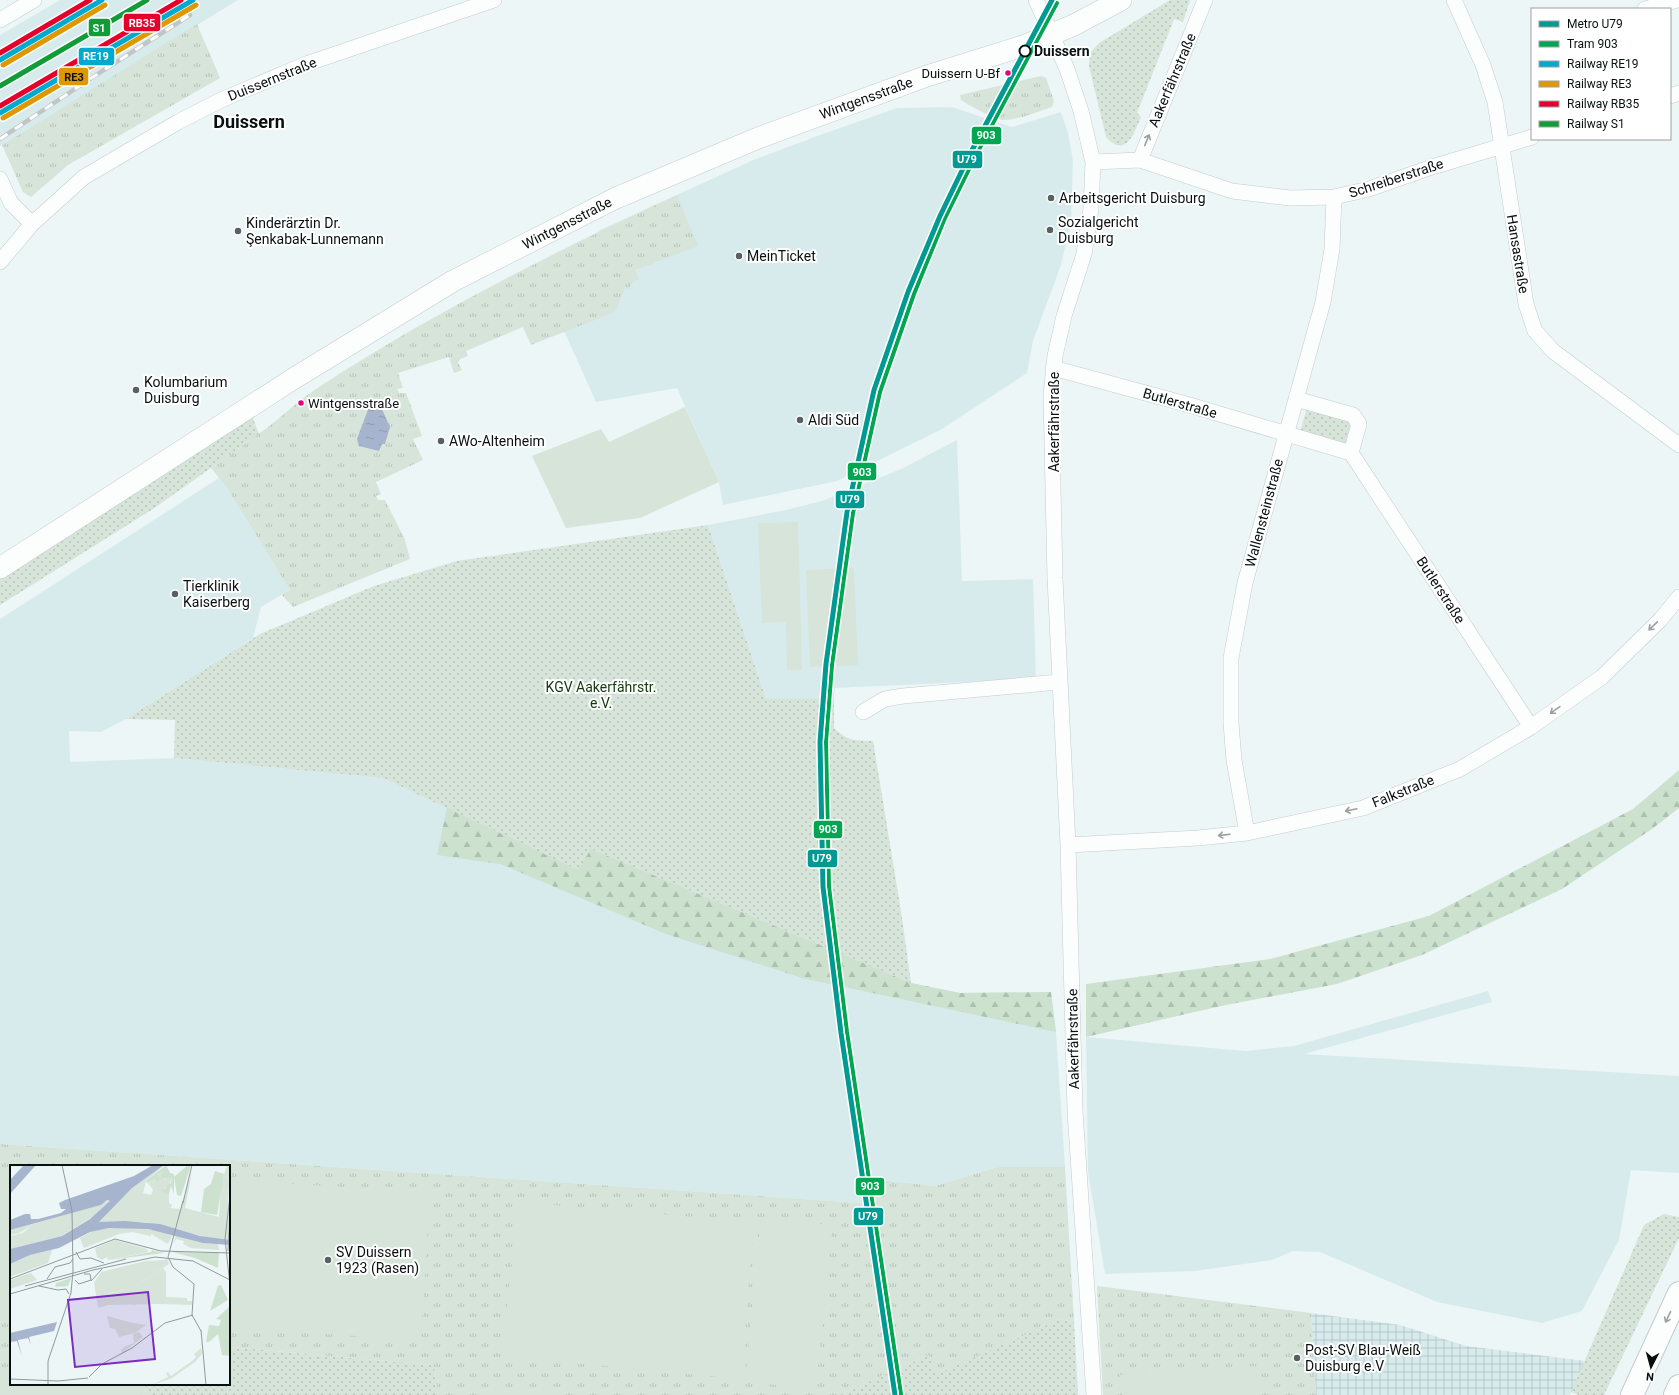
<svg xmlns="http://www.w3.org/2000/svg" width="1679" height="1395" font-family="Roboto,sans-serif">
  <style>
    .built { fill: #d7ebed }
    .industrial { fill: url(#industrial-grid) }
    .grass { fill: url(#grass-dots) }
    .forest { fill: url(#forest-firs) }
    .park { fill: url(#park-tufts) }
    .pitch { fill: #d6e4d9 }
    .water { fill: url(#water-ripples) }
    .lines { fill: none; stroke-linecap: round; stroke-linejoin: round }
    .street-casing { stroke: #c4cccd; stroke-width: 16 }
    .secondary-casing { stroke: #c4cccd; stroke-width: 22 }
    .highway-casing { stroke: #c4cccd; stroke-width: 24 }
    .street { stroke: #fcfefe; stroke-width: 15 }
    .secondary { stroke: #fcfefe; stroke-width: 21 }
    .highway { stroke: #fcfefe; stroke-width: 22 }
    .rail-casing { stroke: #c2c5c5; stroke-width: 4.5 }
    .rail { stroke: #fff; stroke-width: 3; stroke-dasharray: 9; stroke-linecap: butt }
    .rail-1-casing { stroke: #fff; stroke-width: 8 }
    .rail-2-casing { stroke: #fff; stroke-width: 8 }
    .rail-3-casing { stroke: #fff; stroke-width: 8 }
    .rail-4-casing { stroke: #fff; stroke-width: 8 }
    .rail-1 { stroke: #00a9ce; stroke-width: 5 }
    .rail-2 { stroke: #df9702; stroke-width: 5 }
    .rail-3 { stroke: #e4002b; stroke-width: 5 }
    .rail-4 { stroke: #109c37; stroke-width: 5 }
    .tram-1-casing { stroke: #fff; stroke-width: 7 }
    .tram-1 { stroke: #00a651; stroke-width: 4 }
    .metro-1-casing { stroke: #fff; stroke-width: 8 }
    .metro-1 { stroke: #009a93; stroke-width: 5 }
    .oneway { stroke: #9b9f9f }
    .stop-dot { fill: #fff; stroke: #091010; stroke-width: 2 }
    .bus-dot { fill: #e5007d; stroke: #fff; stroke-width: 1.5 }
    .poi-dot { fill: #586061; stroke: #fff; stroke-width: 1.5 }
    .labels { text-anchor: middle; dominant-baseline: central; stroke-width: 4; stroke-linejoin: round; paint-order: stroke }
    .bus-label { font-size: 13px; fill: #091010; stroke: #fff; text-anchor: end }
    .stop-label { font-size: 14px; font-weight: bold; fill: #091010; stroke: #fff; text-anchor: start }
    .street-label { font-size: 14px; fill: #091010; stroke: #fff }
    .poi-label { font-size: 14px; fill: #091010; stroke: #fff; text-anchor: start }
    .park-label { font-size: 14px; fill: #103a0b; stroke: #fff }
    .district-label { font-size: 18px; font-weight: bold; fill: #091010; stroke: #fff }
    .inset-road { fill: none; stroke: #919a9b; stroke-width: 1 }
    .view { fill: #7b2cbf; fill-opacity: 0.15; stroke: #7b2cbf; stroke-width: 2 }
    .inset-edge { fill: none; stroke: #091010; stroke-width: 2 }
    .line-badge { stroke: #fff; stroke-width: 1.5 }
    .badge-label { font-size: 11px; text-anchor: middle; font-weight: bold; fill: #fff }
    .pale-badge-label { font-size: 11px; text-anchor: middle; font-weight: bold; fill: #111 }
  </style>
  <defs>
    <pattern id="industrial-grid" width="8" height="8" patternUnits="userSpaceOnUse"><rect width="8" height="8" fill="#d7ebed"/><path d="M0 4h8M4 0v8" fill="none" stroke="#b7c8ca"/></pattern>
    <pattern id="grass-dots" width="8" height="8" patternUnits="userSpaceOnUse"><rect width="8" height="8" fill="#d6e4d9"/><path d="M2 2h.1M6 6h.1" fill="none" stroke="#b6c3b9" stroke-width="1.8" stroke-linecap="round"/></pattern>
    <pattern id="forest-firs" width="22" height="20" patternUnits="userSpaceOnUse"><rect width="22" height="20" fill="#cce1ce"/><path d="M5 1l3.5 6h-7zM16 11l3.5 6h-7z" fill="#aec0b0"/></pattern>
    <pattern id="park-tufts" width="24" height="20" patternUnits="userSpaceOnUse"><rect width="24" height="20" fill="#d6e4d9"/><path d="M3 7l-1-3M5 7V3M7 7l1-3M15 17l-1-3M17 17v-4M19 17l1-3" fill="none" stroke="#b6c3b9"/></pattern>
    <pattern id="water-ripples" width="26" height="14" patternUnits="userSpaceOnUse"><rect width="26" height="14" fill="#a6b4ce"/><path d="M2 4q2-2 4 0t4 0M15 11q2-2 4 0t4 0" fill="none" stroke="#8e9ab0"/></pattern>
  </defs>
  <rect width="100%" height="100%" fill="#ecf6f7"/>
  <path class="built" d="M60,0H238L0,146V35Z
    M952,107L1012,127L1061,112L1068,133L1073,161L1071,222L1061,265L1033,341L1027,373L942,429L837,481L723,505L719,482L677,388L596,402L547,293L598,231L751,161L820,135L897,108Z
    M957,440L962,581L1033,579L1036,679L835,688L834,699H766L708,525L786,510L822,501L901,469Z
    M219,478L225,485L290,590L261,607L253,638L126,719L101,732L69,731L70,762L174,758L383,778L545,855L591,849L911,983L960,993L1051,992L1056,1032L1065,1167H998L935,1186L863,1178L862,1203L0,1144V619Z
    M1488,991L1492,1002L1304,1054L1679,1076V1173L1631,1170L1619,1240L1582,1311L1542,1323L1437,1302L1320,1252L1293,1251L1272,1260L1195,1271L1105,1274L1088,1172L1086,1037L1246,1051L1294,1046Z"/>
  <path class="industrial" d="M1311,1313L1400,1325L1466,1346L1585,1361L1570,1395H1316Z"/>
  <path class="grass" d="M1170,0H1190L1183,22L1174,19L1137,113L1141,117C1134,133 1126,159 1106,137L1089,66L1090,53L1099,43Z
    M1307,407L1349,418L1351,423L1345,444L1300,432Z
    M252,416L259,434L153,509L0,605V578Z
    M708,525L766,699H834V728C849,742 853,740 873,741L901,911L911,983L591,849L579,871L383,778L174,758L175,720L126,719L260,634L374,586L457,561Z
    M1664,1214L1679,1217V1238L1604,1395H1579L1571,1392L1644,1225Z
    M1060,1319L1074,1322L1078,1395H839L928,1355L937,1373Z
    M229,1347L434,1365L438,1395H147L143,1384H229Z"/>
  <path class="forest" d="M1679,770V808L1652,829L1562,889L1422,955L1337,984L1221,1006L1086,1037V984L1270,959L1429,916L1633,809Z
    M447,808L578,870L591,849L911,983L960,993L1051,992L1056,1032L802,978L666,934L500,864L437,855Z"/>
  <path class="park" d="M197,24L220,78L68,165L31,197L23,192L2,145Z
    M1041,76L1046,78L1054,101L1052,107C1036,112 1019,120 1003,120C996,120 968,105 961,100L960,95Z
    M677,195L698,246L635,270L639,279L633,281L629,289L625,288L615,312L531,345L523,327L466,351L468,356L460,359L458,363L462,370L454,373L449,357L398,373L403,388L397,389L399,393H406L422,436L413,439L423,460L376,482L381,494L376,496L378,500H385L405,540L410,559L293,607L282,595L290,590L225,485L211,468C231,454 252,439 272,424C289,410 306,395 325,383C437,311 556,251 677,195Z
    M0,1144L862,1203V1178L935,1186L998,1167H1065L1074,1322L1060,1319L937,1374L928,1355L839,1395H438L434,1365L229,1347V1166H11V1384H143L147,1395H0Z
    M1097,1286L1311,1313L1316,1395H1103Z"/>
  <path class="pitch" d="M685,407L719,482L640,518L566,528L532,456L601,429L609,442Z
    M798,522L802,670H787L786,622L762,623L758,523Z
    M854,568L858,665L810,667L806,570Z
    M0,1171H11V1308L0,1307Z
    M229,1180L430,1192L421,1340L229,1328Z
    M519,1202L754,1222L741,1379L501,1356Z
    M761,1218L832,1225L816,1389L745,1382Z
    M1257,1366L1259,1395H1122L1120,1375Z
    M11,1379V1384H137L140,1395H0V1382Z
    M562,1389V1395H480V1391Z"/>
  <path class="water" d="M374,404L381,407L390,427L385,444H382L379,451L359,446L357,439L369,407Z"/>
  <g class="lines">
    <defs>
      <path id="street" d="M1036,0L1067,69L1081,111L1093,162L1091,209L1084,254L1064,316L1055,356L1051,395L1055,578L1068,845L1075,1111L1094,1395
        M1454,0L1483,65L1495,102L1526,304L1535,331L1553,351L1679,445
        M1645,9L1677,0
        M0,20L34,0
        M1670,96L1679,93
        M1140,160L1205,0
        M1093,162L1140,160L1232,191L1290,198L1334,197L1369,189L1432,167L1532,137
        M0,179L11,203L32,224
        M0,262L32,224L84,177L178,122L221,100L306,64L494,0
        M1053,368L1186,404L1351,453L1531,727
        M1296,399L1353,415L1359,424L1351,453
        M863,712L885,699L903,696L1059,682
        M1247,833L1234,760L1231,723V658L1245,583L1323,302L1332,249L1334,197
        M1068,845L1198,838L1247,833L1363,808L1460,769L1531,727L1602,677L1660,620L1679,597"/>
      <path id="secondary" d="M0,568L293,379L453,281L616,198L758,138L927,76L1026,45L1074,25L1121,0"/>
      <path id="highway" d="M1632,1395L1679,1293
        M1675,1395L1679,1386"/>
    </defs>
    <use href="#street" class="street-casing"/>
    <use href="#secondary" class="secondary-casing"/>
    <use href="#highway" class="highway-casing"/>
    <use href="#street" class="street"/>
    <use href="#secondary" class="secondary"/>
    <use href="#highway" class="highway"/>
    <defs>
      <path id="rail" d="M0,139L93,77L190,15"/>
    </defs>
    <use href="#rail" class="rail-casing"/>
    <use href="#rail" class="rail"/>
    <defs>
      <path id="rail-1" d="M0,60L102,0
        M0,113L193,0"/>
      <path id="rail-2" d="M3,65L105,5
        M3,118L196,5"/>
      <path id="rail-3" d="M0,53L90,0
        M0,106L181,0"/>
      <path id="rail-4" d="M0,86L147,0"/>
    </defs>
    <use href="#rail-1" class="rail-1-casing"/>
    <use href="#rail-2" class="rail-2-casing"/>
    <use href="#rail-3" class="rail-3-casing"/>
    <use href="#rail-4" class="rail-4-casing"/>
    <use href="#rail-1" class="rail-1"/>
    <use href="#rail-2" class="rail-2"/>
    <use href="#rail-3" class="rail-3"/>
    <use href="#rail-4" class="rail-4"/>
    <defs>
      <path id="tram-1" d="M901,1394L847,1032L829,887L826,742L832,665L853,513L880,392L914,294L945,218L975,157L1057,3"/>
    </defs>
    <use href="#tram-1" class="tram-1-casing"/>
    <use href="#tram-1" class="tram-1"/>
    <defs>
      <path id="metro-1" d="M895,1395L841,1033L823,887L820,742L826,664L847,512L874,390L908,292L940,216L970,154L1052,0"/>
    </defs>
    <use href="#metro-1" class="metro-1-casing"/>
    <use href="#metro-1" class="metro-1"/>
  </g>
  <defs><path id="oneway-shaft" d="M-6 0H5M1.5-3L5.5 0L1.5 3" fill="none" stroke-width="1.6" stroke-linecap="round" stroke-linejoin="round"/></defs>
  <g class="oneway">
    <use href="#oneway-shaft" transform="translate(1147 140) rotate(-68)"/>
    <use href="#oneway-shaft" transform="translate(1653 626) rotate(136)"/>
    <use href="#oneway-shaft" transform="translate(1555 710) rotate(145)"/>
    <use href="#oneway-shaft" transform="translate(1351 810) rotate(168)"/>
    <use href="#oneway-shaft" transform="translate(1224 835) rotate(173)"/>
    <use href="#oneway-shaft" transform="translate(1668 1317) rotate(115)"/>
  </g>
  <circle class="stop-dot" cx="1025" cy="51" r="5.5"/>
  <g class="bus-dot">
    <circle cx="1008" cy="73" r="3.5"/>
    <circle cx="301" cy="403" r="3.5"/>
  </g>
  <g class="poi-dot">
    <circle cx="1051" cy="198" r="4"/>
    <circle cx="1050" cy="230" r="4"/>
    <circle cx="238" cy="231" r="4"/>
    <circle cx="739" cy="256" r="4"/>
    <circle cx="136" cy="390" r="4"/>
    <circle cx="800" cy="420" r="4"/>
    <circle cx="441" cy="441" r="4"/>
    <circle cx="175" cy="594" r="4"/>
    <circle cx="328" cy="1260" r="4"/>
    <circle cx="1297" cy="1358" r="4"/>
  </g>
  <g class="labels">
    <g class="bus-label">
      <text x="1000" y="73">Duissern U-Bf</text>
      <text x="308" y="403" text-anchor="start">Wintgensstraße</text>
    </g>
    <g class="stop-label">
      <text x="1034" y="51">Duissern</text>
    </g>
    <g class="street-label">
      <text transform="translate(272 79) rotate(-22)">Duissernstraße</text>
      <text transform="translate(1172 80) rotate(-67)">Aakerfährstraße</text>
      <text transform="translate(866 98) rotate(-20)">Wintgensstraße</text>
      <text transform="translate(1396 178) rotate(-18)">Schreiberstraße</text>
      <text transform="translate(567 223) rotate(-27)">Wintgensstraße</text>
      <text transform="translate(1518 254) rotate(81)">Hansastraße</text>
      <text transform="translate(1180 403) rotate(16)">Butlerstraße</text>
      <text transform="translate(1054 422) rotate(-90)">Aakerfährstraße</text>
      <text transform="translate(1264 513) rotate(-75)">Wallensteinstraße</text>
      <text transform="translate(1441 590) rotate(57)">Butlerstraße</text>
      <text transform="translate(1403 791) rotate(-22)">Falkstraße</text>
      <text transform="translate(1073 1039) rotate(-91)">Aakerfährstraße</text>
    </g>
    <g class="poi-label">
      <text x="1059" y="198">Arbeitsgericht Duisburg</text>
      <text x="1058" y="222">Sozialgericht<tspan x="1058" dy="16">Duisburg</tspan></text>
      <text x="246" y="223">Kinderärztin Dr.<tspan x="246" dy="16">Şenkabak-Lunnemann</tspan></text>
      <text x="747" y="256">MeinTicket</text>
      <text x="144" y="382">Kolumbarium<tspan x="144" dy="16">Duisburg</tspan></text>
      <text x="808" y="420">Aldi Süd</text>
      <text x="449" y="441">AWo-Altenheim</text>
      <text x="183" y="586">Tierklinik<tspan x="183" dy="16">Kaiserberg</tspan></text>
      <text x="336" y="1252">SV Duissern<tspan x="336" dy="16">1923 (Rasen)</tspan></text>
      <text x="1305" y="1350">Post-SV Blau-Weiß<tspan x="1305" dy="16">Duisburg e.V</tspan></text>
    </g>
    <g class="park-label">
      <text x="601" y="687">KGV Aakerfährstr.<tspan x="601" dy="16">e.V.</tspan></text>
    </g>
    <g class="district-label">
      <text x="249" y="121">Duissern</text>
    </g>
  </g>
  <g transform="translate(10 1165)">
    <rect width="220" height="220" fill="#ecf6f7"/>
    <path d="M154,0L136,16L133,28L141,30L143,25L138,18L145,14L148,16L147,9L153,6V14L163,11L157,24L153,23L159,29V38L162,40L161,43L170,44L182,7L175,43L209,52L211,20L217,0H220L218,39L220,75L200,73L135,57H89L122,23ZM97,35L100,37L89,48L51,71L0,84V71L13,68L21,61L9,68L0,70V65L91,40ZM105,62L138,64L163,69L158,79L141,69V71L122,67L109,69L74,83L70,73L66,75L83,66ZM166,70L193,78L208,79L209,85L181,83L173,79L174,76L166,74L163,80ZM105,75L137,84L138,87L98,95L97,92L92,95L87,92L85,83ZM46,84L42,85L38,98L0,112V99L20,90ZM157,93L159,99L128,119L133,130L118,131L116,124L99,128L98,131L87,136L84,118L91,107L135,96L155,95ZM21,108L27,115L0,124V115ZM97,151L123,158L136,160L125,168L109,172L105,164L100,163Z" fill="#d6e4d9"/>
    <path d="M156,0L160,8L164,9V29L161,21L159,29L153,27L152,23L156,24L158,19L161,18L162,12L151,14L153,6L147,10L150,12L148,17L145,14L137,18L136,16ZM178,0H181L171,31L167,30L164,12ZM205,6L214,9L207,50L191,47L194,24L201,19ZM142,85L154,88L98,95L141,87ZM162,87L209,88L208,103L185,93ZM61,113L58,121L45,122L46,118ZM211,120L218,135L200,146L208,121ZM220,141V191L212,190L208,169L199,177H196L199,160L209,161L211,155L206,154Z" fill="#cce1ce"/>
    <path d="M153,103L156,107V132L177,133V136H182V140L149,139L98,140L88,143L87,136L98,129L116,124L118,131L132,130L128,119ZM129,167L133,172L112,188L111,185L114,182L124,178L123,169ZM191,183L192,189L185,197L162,213L142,220L158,212L156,208L158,207L161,211L182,196L186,192L184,189Z" fill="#d6e4d9"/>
    <path d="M138 122a7 7 0 1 1 14 0a7 7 0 1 1-14 0ZM119 135a5 5 0 1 1 10 0a5 5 0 1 1-10 0ZM99,131H115L114,139H99Z" fill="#d6e4d9"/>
    <path d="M14,0H26L0,29V15ZM143,0H154L122,23L89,57L115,56L150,59L190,71L220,75V80L193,78L138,64L99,63L80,67L49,83L20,90L0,99V84L52,71L80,54L100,36L97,35L91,40L0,65V55L15,49H20L21,54H28L51,48L56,44H51L49,38L55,35L124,11ZM47,157L44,166L19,172L21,180L18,173L8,175L12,192L7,176L0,177V168Z" fill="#a6b4ce"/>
    <path class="inset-road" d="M220,31L215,74L220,120M173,36L158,92L163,102L184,119L182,150L191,166M173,38L182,0M218,86L220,50M66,87L70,94L81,93L94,98M0,114L105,74L151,86L220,88M37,114L45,102L60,98L63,94M65,115L69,119L81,115L80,109H74M81,116L92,104M15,121L116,94M29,121L48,125L56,124L59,129M0,129L83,105L145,92L183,96L220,115M191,165L196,220M79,212L92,199L122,183L155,158L183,150M0,214L48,216L78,213M38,220V196L61,128L63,106L62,46L52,0"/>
    <path class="view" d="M138,127L145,194L65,202L58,135Z"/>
    <rect width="220" height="220" class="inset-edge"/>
  </g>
  <g class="line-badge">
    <rect x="123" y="13" width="38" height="19" rx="4" fill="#e4002b"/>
    <rect x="88" y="18" width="23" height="19" rx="4" fill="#109c37"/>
    <rect x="78" y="47" width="37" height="19" rx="4" fill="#00a9ce"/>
    <rect x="58" y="67" width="31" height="19" rx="4" fill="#df9702"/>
    <rect x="971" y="126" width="31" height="19" rx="4" fill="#00a651"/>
    <rect x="952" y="150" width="31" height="19" rx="4" fill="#009a93"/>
    <rect x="847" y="462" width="30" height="19" rx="4" fill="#00a651"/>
    <rect x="835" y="490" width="30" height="19" rx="4" fill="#009a93"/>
    <rect x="813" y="820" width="30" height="19" rx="4" fill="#00a651"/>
    <rect x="807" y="849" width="31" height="19" rx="4" fill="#009a93"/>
    <rect x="855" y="1177" width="30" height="19" rx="4" fill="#00a651"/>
    <rect x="853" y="1207" width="31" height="19" rx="4" fill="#009a93"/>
  </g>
  <g class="badge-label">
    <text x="142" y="27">RB35</text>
    <text x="99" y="32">S1</text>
    <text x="96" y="60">RE19</text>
    <text x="986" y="139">903</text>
    <text x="967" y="163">U79</text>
    <text x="862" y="476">903</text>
    <text x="850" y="503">U79</text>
    <text x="828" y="833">903</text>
    <text x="822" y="862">U79</text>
    <text x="870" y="1190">903</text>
    <text x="868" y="1220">U79</text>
  </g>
  <g class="pale-badge-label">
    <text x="74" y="81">RE3</text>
  </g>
  <rect x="1531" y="8" width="140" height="132" fill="#ffffff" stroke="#9d9f9f"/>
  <rect x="1539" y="21" width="20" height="6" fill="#009a93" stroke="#9d9f9f"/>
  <text x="1567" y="28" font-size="12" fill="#091010">Metro U79</text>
  <rect x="1539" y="41" width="20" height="6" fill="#00a651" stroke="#9d9f9f"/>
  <text x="1567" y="48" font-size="12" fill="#091010">Tram 903</text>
  <rect x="1539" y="61" width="20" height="6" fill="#00a9ce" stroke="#9d9f9f"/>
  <text x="1567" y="68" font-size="12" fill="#091010">Railway RE19</text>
  <rect x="1539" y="81" width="20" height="6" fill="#df9702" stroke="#9d9f9f"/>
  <text x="1567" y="88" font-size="12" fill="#091010">Railway RE3</text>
  <rect x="1539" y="101" width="20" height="6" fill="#e4002b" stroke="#9d9f9f"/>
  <text x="1567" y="108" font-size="12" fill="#091010">Railway RB35</text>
  <rect x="1539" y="121" width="20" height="6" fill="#109c37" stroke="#9d9f9f"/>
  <text x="1567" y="128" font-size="12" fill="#091010">Railway S1</text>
  <g transform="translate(1651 1367) rotate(186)" stroke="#ffffff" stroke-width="3" paint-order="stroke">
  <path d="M0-3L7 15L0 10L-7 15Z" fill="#091010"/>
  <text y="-6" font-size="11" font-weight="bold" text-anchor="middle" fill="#091010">N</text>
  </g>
</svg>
